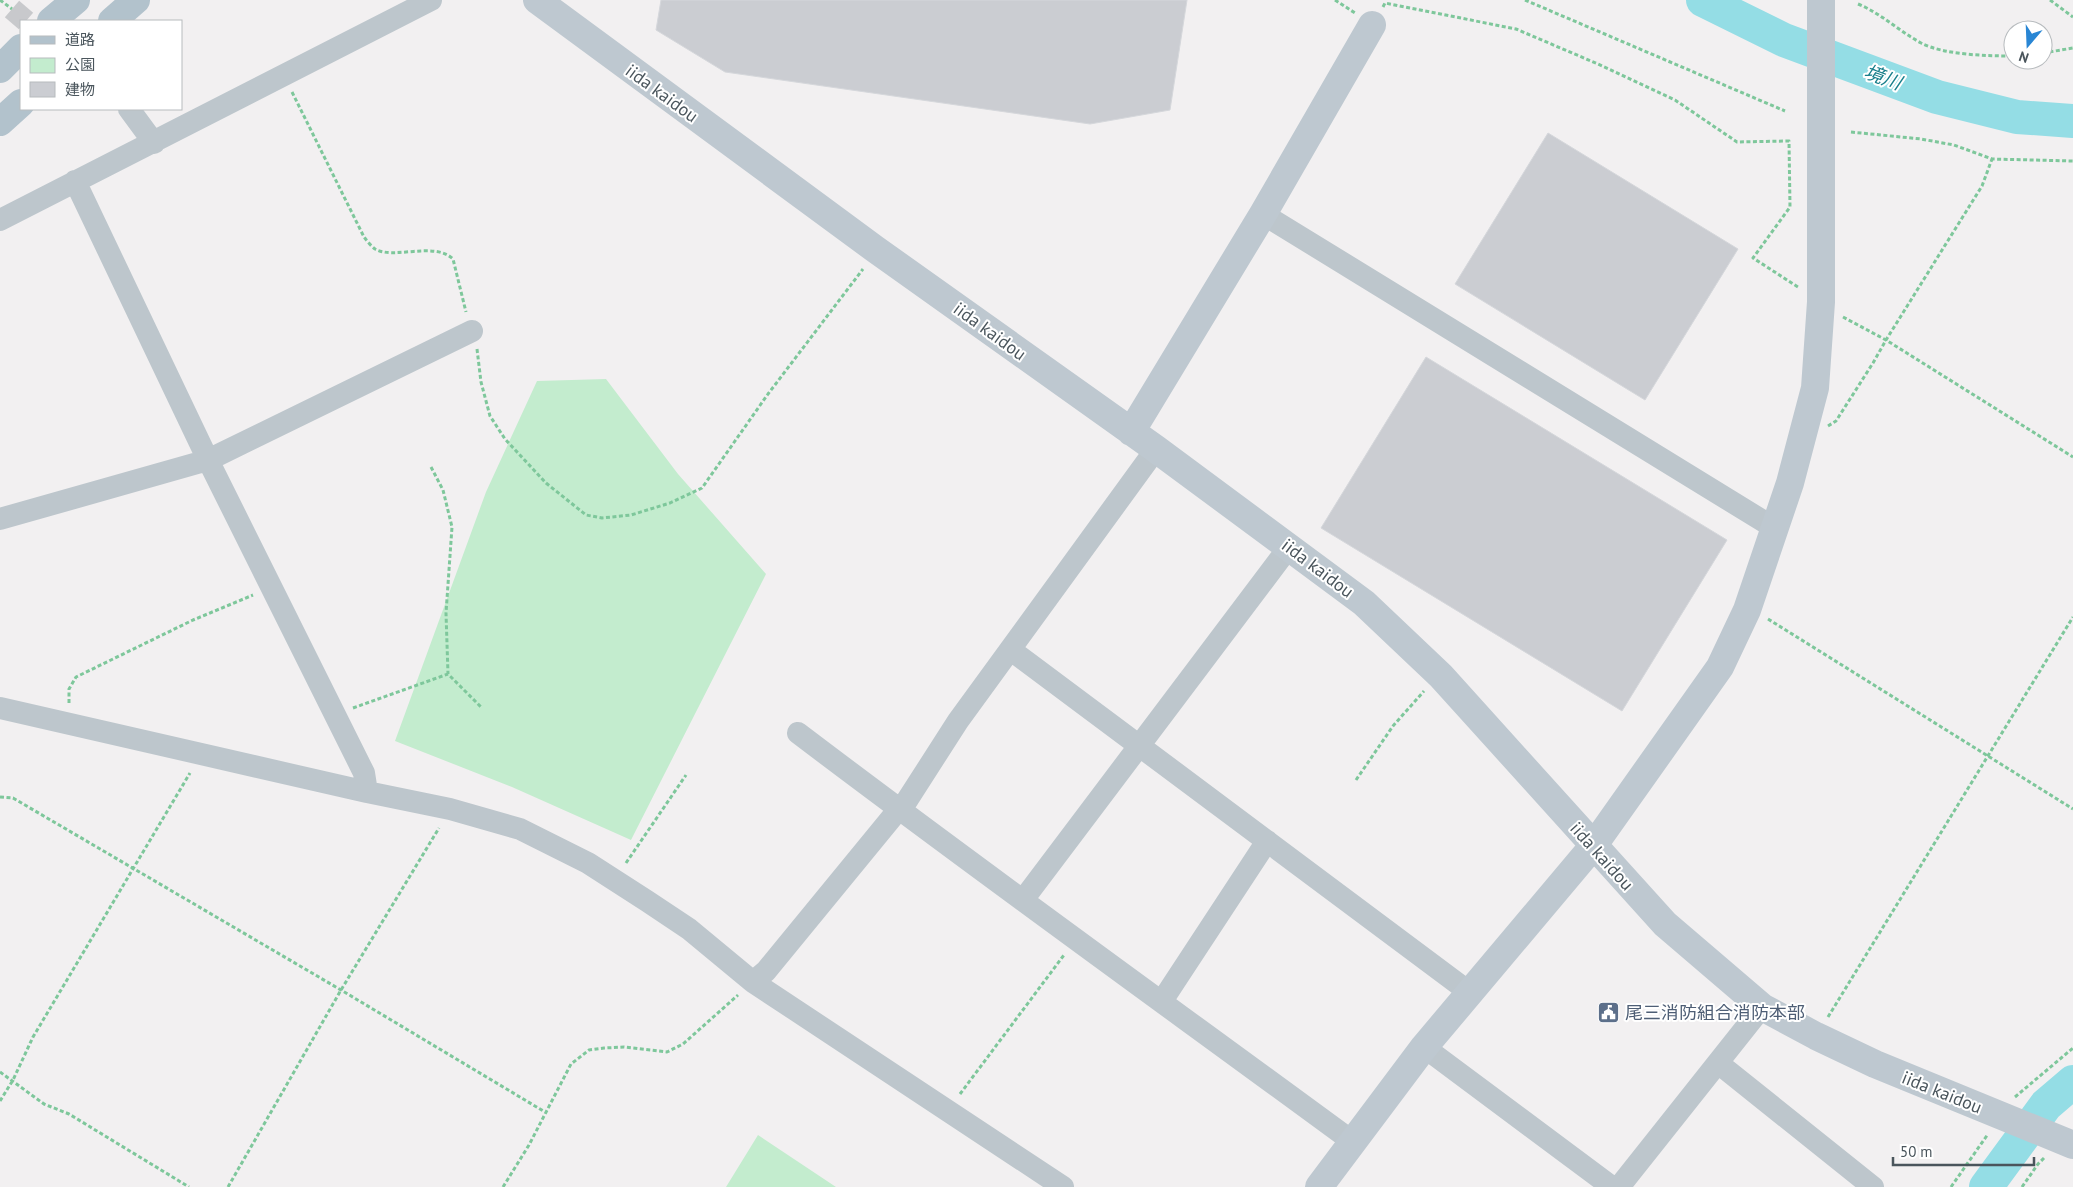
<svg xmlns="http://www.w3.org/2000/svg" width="2073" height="1187" font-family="'PT Sans','Noto Sans JP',sans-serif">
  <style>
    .green { fill: #c3ecce }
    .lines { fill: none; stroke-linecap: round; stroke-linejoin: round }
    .river { stroke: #94dde5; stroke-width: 34 }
    .building { fill: #cbcdd2; stroke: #d5d7db }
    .street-tunnel { stroke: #c8c9cc; stroke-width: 22; stroke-dasharray: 22 11; stroke-linecap: butt }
    .path { stroke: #7ec79b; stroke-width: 3; stroke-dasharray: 4 2.5; stroke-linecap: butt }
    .street { stroke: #bdc6cc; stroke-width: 22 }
    .secondary { stroke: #bec8d0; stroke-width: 28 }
    .primary { stroke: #b2c2cc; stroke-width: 28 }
    .labels { text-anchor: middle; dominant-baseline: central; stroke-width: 4; stroke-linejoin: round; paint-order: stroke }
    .street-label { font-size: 18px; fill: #4a555c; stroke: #fff }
    .service-label { font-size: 18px; fill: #4e5e75; stroke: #fff; text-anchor: start }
    .water-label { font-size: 19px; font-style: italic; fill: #187f8b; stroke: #fff }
  </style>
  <rect width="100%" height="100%" fill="#f2f0f1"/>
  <path class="green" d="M606,379L678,474L766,574L631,840L512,787L395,741L486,492L537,381Z
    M758,1135L836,1187H726Z"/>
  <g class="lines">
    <path class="river" d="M1703,0L1784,40L1937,97L2017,117L2073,121
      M1986,1187L2046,1105L2073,1082"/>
  </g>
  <path class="building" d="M661,0H1187L1170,110L1090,124L725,72L656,30Z
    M1548,133L1738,249L1645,400L1455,284Z
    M1426,357L1727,540L1622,711L1321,528Z"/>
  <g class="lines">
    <path class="street-tunnel" d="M12,9L26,21"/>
    <path class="path" d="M0,0L12,9
      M1335,0L1355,13
      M1525,0L1785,111
      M2050,0L2073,17
      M1858,4C1882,14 1899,31 1921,43C1944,55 1987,56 2013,56
      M1383,7L1385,3L1516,29L1598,64L1675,100L1737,142L1789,141L1790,207L1753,258L1798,287
      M2043,53L2073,48
      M292,92L364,237C367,241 371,246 375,249C394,260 434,241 453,259L466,312
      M1851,132L1921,139L1954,145L1992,159L2073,161
      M1843,317L1886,340L2073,457
      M477,349L481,382L490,416L505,439L546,483L586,515L602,518L631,515L670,503L702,488L768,394L863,269
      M1828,426L1836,421L1873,363L1886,340L1982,186L1992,159
      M431,467L443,490L452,527L446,613L448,674
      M1768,619L2073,809
      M69,703V689L76,677L193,620L253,595
      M353,708L448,674L481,707
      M1356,780L1393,726L1424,691
      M0,797L13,798L341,990L545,1112
      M626,863L686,775
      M1828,1017L2073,617
      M0,1072L44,1104L69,1114L189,1187
      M960,1094L1064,955
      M2015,1097L2073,1048
      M0,1101L13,1080L33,1037L190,773
      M228,1187L341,990L439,828
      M503,1187L529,1145L571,1064L589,1050L604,1048L624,1047L667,1052L683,1044L738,995
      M1951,1187L1988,1134
      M2022,1187L2038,1164L2044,1158"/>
    <path class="street" d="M129,109L154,143
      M75,181L208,460L364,773L367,792
      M1263,214L1776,529
      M0,220L431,0
      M0,519L208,460L472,331
      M1011,650L1469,992
      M0,708L367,792L450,809L520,829L588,863L647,901L689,929L753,982L1063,1187
      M798,733C981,872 1168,1006 1353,1142
      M1023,900L1289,547
      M753,982L766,971L898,810L906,802L958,721L1156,449
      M1162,1001L1267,841
      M1424,1047L1612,1187
      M1718,1063L1873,1187
      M1619,1187L1762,1007"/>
    <path class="secondary" d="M537,0L875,249L1156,449L1364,603L1441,676L1665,924L1762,1007L1816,1036L1875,1064L2073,1145
      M1131,432L1263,214L1372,25
      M1319,1187L1424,1047L1594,845L1720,667L1747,610L1790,483L1815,388L1821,302V0"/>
    <path class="primary" d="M51,21L76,0
      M112,21L136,0
      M0,69L21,48
      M0,122L21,103"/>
  </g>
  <defs>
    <symbol id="civic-square" viewBox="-11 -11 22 22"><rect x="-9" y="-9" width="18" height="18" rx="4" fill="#5c6f8a" stroke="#fff"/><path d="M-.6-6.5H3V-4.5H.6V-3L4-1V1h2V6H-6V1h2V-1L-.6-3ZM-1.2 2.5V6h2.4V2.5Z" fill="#fff"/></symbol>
  </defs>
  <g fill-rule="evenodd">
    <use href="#civic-square" x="1596" y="1000" width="25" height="25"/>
  </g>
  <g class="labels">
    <g class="street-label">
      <text transform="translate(662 93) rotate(36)">iida kaidou</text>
      <text transform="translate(990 331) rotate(36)">iida kaidou</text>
      <text transform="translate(1318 568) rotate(37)">iida kaidou</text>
      <text transform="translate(1602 856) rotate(48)">iida kaidou</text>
      <text transform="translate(1942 1092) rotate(22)">iida kaidou</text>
    </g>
    <g class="service-label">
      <text x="1625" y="1012">尾三消防組合消防本部</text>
    </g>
    <g class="water-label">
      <text transform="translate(1883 77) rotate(20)">境川</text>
    </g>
  </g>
  <rect x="20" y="20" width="162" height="90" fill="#ffffff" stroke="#b7bbbe"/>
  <rect x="30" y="36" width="25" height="8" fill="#b2c2cc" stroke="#b7bbbe"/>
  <text x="65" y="45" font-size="15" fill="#4a555c">道路</text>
  <rect x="30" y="58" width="25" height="15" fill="#c3ecce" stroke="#b7bbbe"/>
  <text x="65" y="70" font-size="15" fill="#4a555c">公園</text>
  <rect x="30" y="82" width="25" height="15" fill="#cbcdd2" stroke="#b7bbbe"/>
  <text x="65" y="95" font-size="15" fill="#4a555c">建物</text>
  <g transform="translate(2028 45) rotate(199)"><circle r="24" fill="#ffffff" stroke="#b7bbbe"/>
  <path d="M0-4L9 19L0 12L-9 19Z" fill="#2986d4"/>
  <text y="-8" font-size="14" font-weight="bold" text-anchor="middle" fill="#4a555c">N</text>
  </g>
  <path d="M1893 1157v8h141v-8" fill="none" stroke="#4a555c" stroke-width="2.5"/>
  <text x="1900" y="1157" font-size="15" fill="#4a555c" stroke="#ffffff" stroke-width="4" paint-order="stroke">50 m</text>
</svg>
